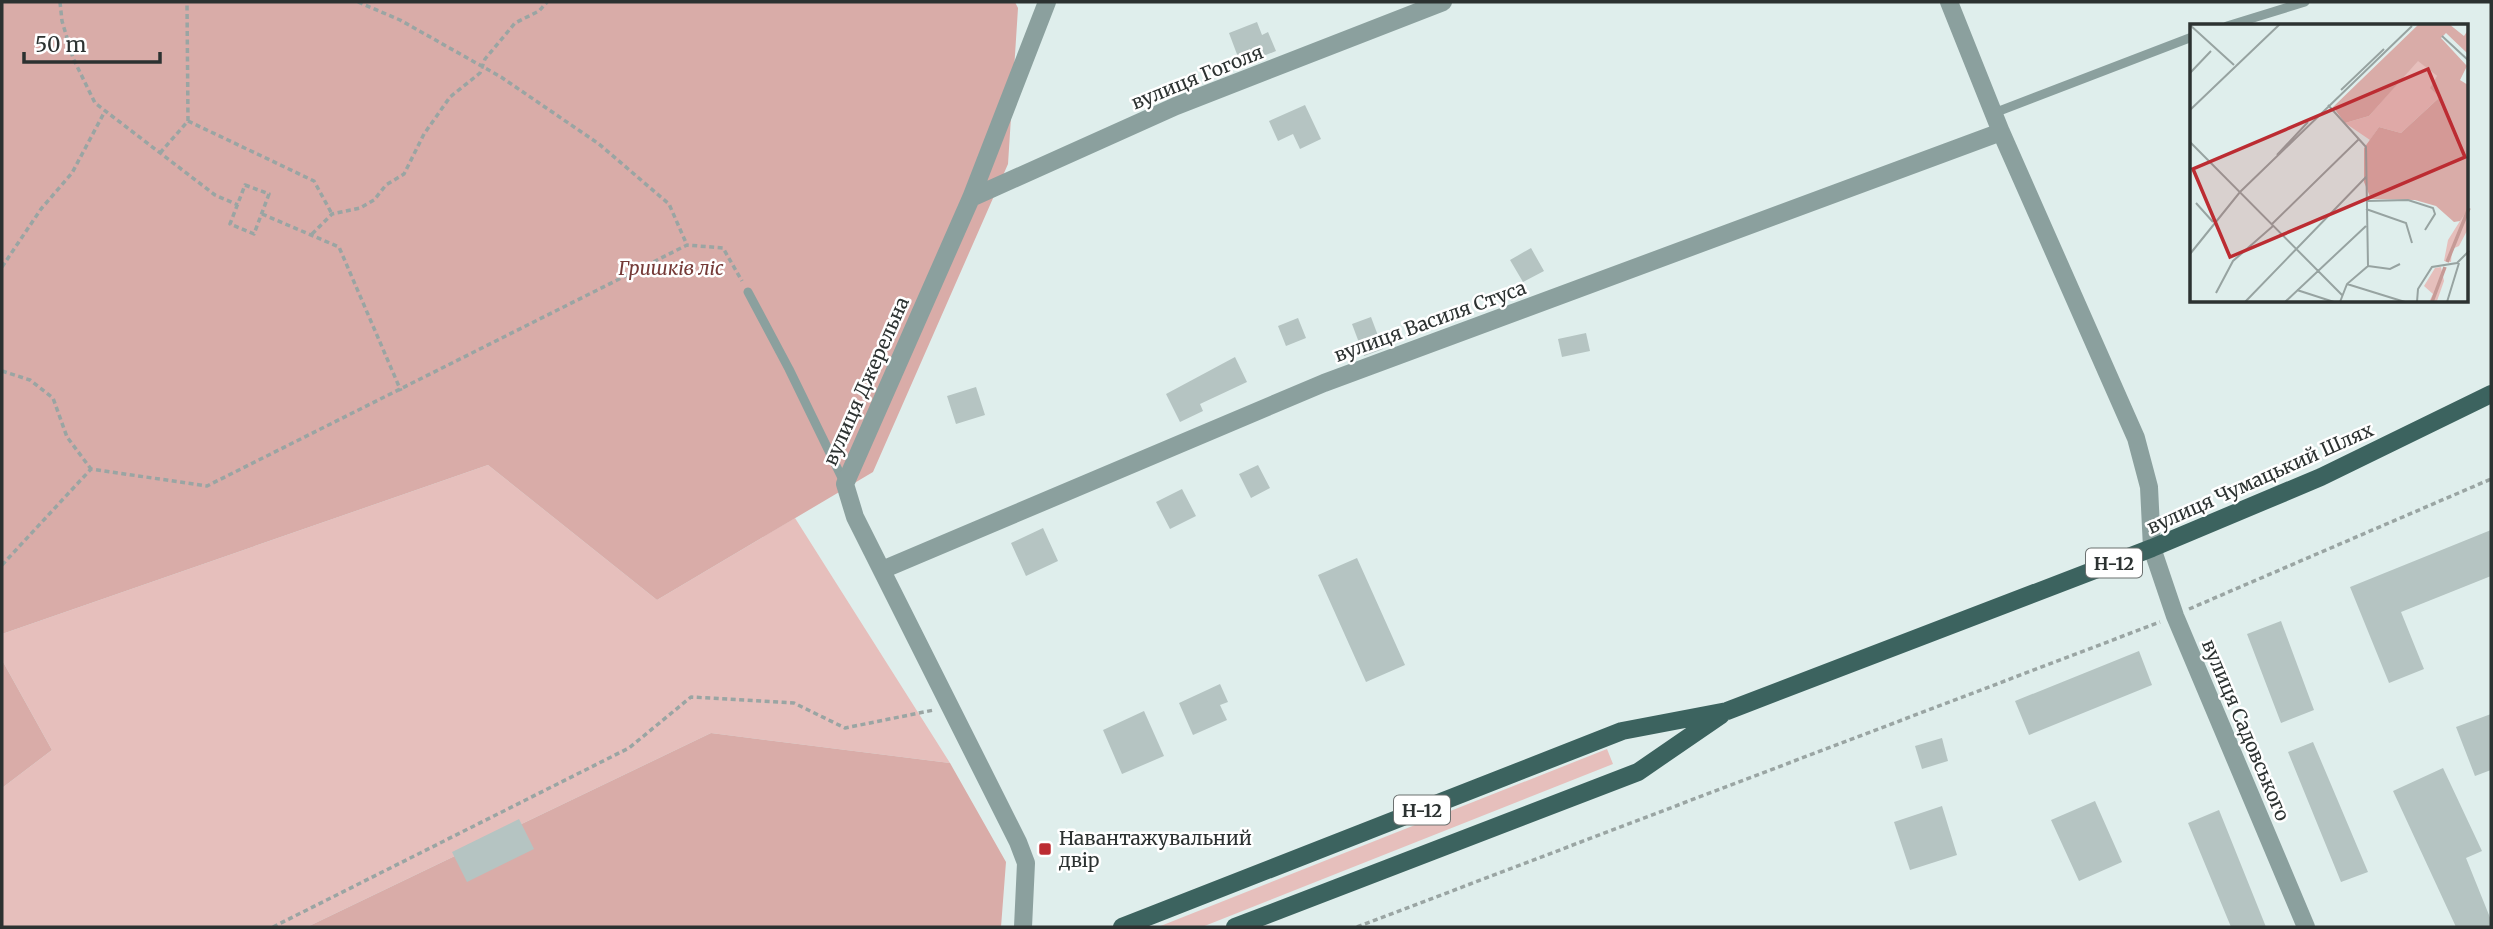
<svg xmlns="http://www.w3.org/2000/svg" width="2493" height="929" font-family="Merriweather,serif">
  <style>
    .green { fill: #e6bfbc }
    .forest { fill: #d9aca8 }
    .building { fill: #b5c4c2 }
    .lines { fill: none; stroke-linecap: round; stroke-linejoin: round }
    .path { stroke: #9aa5a3; stroke-width: 3.5; stroke-dasharray: 5 3.5; stroke-linecap: butt }
    .service { stroke: #8ba09e; stroke-width: 9 }
    .minor { stroke: #8ba09e; stroke-width: 18 }
    .primary { stroke: #3c635f; stroke-width: 18 }
    .poi-dot { fill: #bc2c32; stroke: #fff; stroke-width: 2.5 }
    .labels { text-anchor: middle; dominant-baseline: central; stroke-width: 5; stroke-linejoin: round; paint-order: stroke }
    .shield { fill: #fff; stroke: #6b706f; stroke-width: 2 }
    .shield-label { font-size: 18px; font-weight: bold; fill: #2c3231 }
    .street-label { font-size: 19px; fill: #2c3231; stroke: #fff }
    .park-label { font-size: 19px; font-style: italic; fill: #753a37; stroke: #fff }
    .poi-label { font-size: 19px; fill: #2c3231; stroke: #fff; text-anchor: start }
    .inset-river { fill: none; stroke: #c69a96; stroke-width: 3.5 }
    .inset-road { fill: none; stroke: #97a3a1; stroke-width: 2 }
    .view { fill: #bc2c32; fill-opacity: 0.15; stroke: #bc2c32; stroke-width: 3.5 }
    .inset-edge { fill: none; stroke: #2c3231; stroke-width: 3.5 }
  </style>
  <rect width="100%" height="100%" fill="#dfeeec"/>
  <path class="green" d="M488,465L657,600L795,518L950,763L711,733L307,927H2V788L52,750L2,660V634Z
    M1607,749L1613,764L1202,927H1158Z"/>
  <path class="forest" d="M2,2H1015L1018,8L1008,164L873,472L657,600L488,465L2,634Z
    M2,660L52,750L2,788Z
    M711,733L950,763L1006,862L1001,927H307Z"/>
  <path class="building" d="M1257,22L1262,35L1268,32L1276,51L1241,65L1229,33Z
    M1305,105L1321,139L1300,149L1293,134L1278,141L1269,121Z
    M1531,248L1544,271L1523,282L1510,260Z
    M1371,317L1383,349L1364,356L1352,324Z
    M1298,318L1306,338L1286,346L1278,326Z
    M1586,333L1590,351L1562,357L1558,339Z
    M1235,357L1247,382L1200,404L1203,411L1180,422L1166,394Z
    M976,387L985,415L956,424L947,396Z
    M1258,465L1270,488L1251,498L1239,474Z
    M1182,489L1196,516L1170,529L1156,502Z
    M1043,528L1058,561L1026,576L1011,543Z
    M2491,530V576L2401,612L2424,669L2389,683L2350,587Z
    M1357,558L1405,665L1366,682L1318,575Z
    M2281,621L2314,710L2281,723L2247,634Z
    M2139,651L2152,685L2029,735L2015,701Z
    M1220,684L1228,702L1220,705L1227,720L1193,735L1179,703Z
    M1144,711L1164,756L1122,774L1103,730Z
    M2491,714V770L2475,776L2456,727Z
    M1942,738L1948,761L1922,769L1915,746Z
    M2313,742L2368,872L2341,882L2288,752Z
    M2443,768L2482,851L2466,858L2491,920V927H2456L2393,791Z
    M2095,801L2122,862L2079,881L2051,820Z
    M1942,806L1957,855L1910,870L1894,822Z
    M2219,810L2266,927H2231L2188,823Z
    M519,819L534,849L467,882L452,852Z"/>
  <g class="lines">
    <path class="path" d="M60,2L62,21L73,58L95,103L215,195L238,205
      M358,2L400,20L501,77L599,144L669,204L687,245
      M188,121L314,181L332,214
      M160,153L188,121L187,2
      M245,185L269,194L254,234L230,224Z
      M262,214L339,247L401,391
      M312,234L332,214L360,208L374,200L386,185L404,174L424,134L450,97L480,73L485,59L515,23L539,11L547,2
      M2,267L41,209L72,173L105,111
      M2,371L30,380L53,398L67,437L91,469
      M2,565L91,469L207,486L687,245L723,248L742,281
      M2189,609L2491,479
      M273,927L629,748L691,697L794,703L845,728L934,710
      M1357,927L2160,622"/>
    <path class="service" d="M2227,26L2305,2
      M1994,113L2192,37
      M748,292L789,369L844,482"/>
    <path class="minor" d="M1949,2L2001,132L2136,438L2149,487L2152,548L2175,616L2306,927
      M971,198L1176,106L1443,2
      M882,570L1324,383L2001,132
      M1023,927L1026,863L1018,842L855,517L845,484L971,198L1047,2"/>
    <path class="primary" d="M1122,927L1622,731L1727,711L2152,548L2321,477L2491,394
      M1235,927L1638,772L1721,715"/>
  </g>
  <rect class="poi-dot" x="1038" y="842" width="14" height="14" rx="3.5"/>
  <g class="labels">
    <g class="shield">
      <rect x="2086" y="548.5" width="56" height="29" rx="5"/>
      <rect x="1394" y="795.5" width="56" height="29" rx="5"/>
    </g>
    <g class="shield-label">
      <text x="2114" y="563">Н-12</text>
      <text x="1422" y="810">Н-12</text>
    </g>
    <g class="street-label">
      <text transform="translate(1197 77) rotate(-22)">вулиця Гоголя</text>
      <text transform="translate(1430 321) rotate(-20)">вулиця Василя Стуса</text>
      <text transform="translate(866 381) rotate(-66)">вулиця Джерельна</text>
      <text transform="translate(2260 478) rotate(-24)">вулиця Чумацький Шлях</text>
      <text transform="translate(2246 730) rotate(67)">вулиця Садовського</text>
    </g>
    <g class="park-label">
      <text x="671" y="268">Гришків ліс</text>
    </g>
    <g class="poi-label">
      <text x="1059" y="838">Навантажувальний<tspan x="1059" dy="22">двір</tspan></text>
    </g>
  </g>
  <g transform="translate(2190 24)">
    <rect width="278" height="278" fill="#dfeeec"/>
    <path d="M228,36L247,52L251,72L211,109L189,103L180,116L155,99L179,92ZM275,189L278,205L269,222L262,225L261,238L254,237L258,216ZM251,243L254,257L247,277L239,278L243,270L234,262L245,244Z" fill="#e6bfbc"/>
    <path d="M229,0H259L274,12L278,6L277,29L256,9L251,14L277,42L270,56L278,61V193L275,190L270,197L264,198L246,182L225,176L181,175L174,158V124L189,103L211,109L250,73L240,64L247,52L228,37L179,92L155,99L143,83Z" fill="#d9aca8"/>
    <path class="inset-river" d="M257,238L279,184M242,278L255,243"/>
    <path class="inset-road" d="M0,1L44,41M252,12L279,37M0,49L21,27M151,66L194,25M138,81L176,123L178,242L157,260L150,278M0,86L90,0M0,118L152,271M87,131L118,98M177,177L218,176L243,184L245,190L235,206M6,179L23,198M176,185L216,199L222,219M81,201L169,115M0,230L50,168L222,2M178,242L200,245L210,240M157,260L215,278M107,266L144,278M26,269L43,237L83,202M55,278L176,153M95,278L176,202M227,278L228,265L242,243L267,239L279,227M257,278L269,239"/>
    <path class="view" d="M238,45L275,133L40,233L3,145Z"/>
    <rect width="278" height="278" class="inset-edge"/>
  </g>
  <rect width="2493" height="929" fill="none" stroke="#2c3231" stroke-width="7"/>
  <path d="M24 52v10h136v-10" fill="none" stroke="#2c3231" stroke-width="3.5"/>
  <text x="35" y="52" font-size="21" fill="#2c3231" stroke="#ffffff" stroke-width="5" paint-order="stroke">50 m</text>
</svg>
